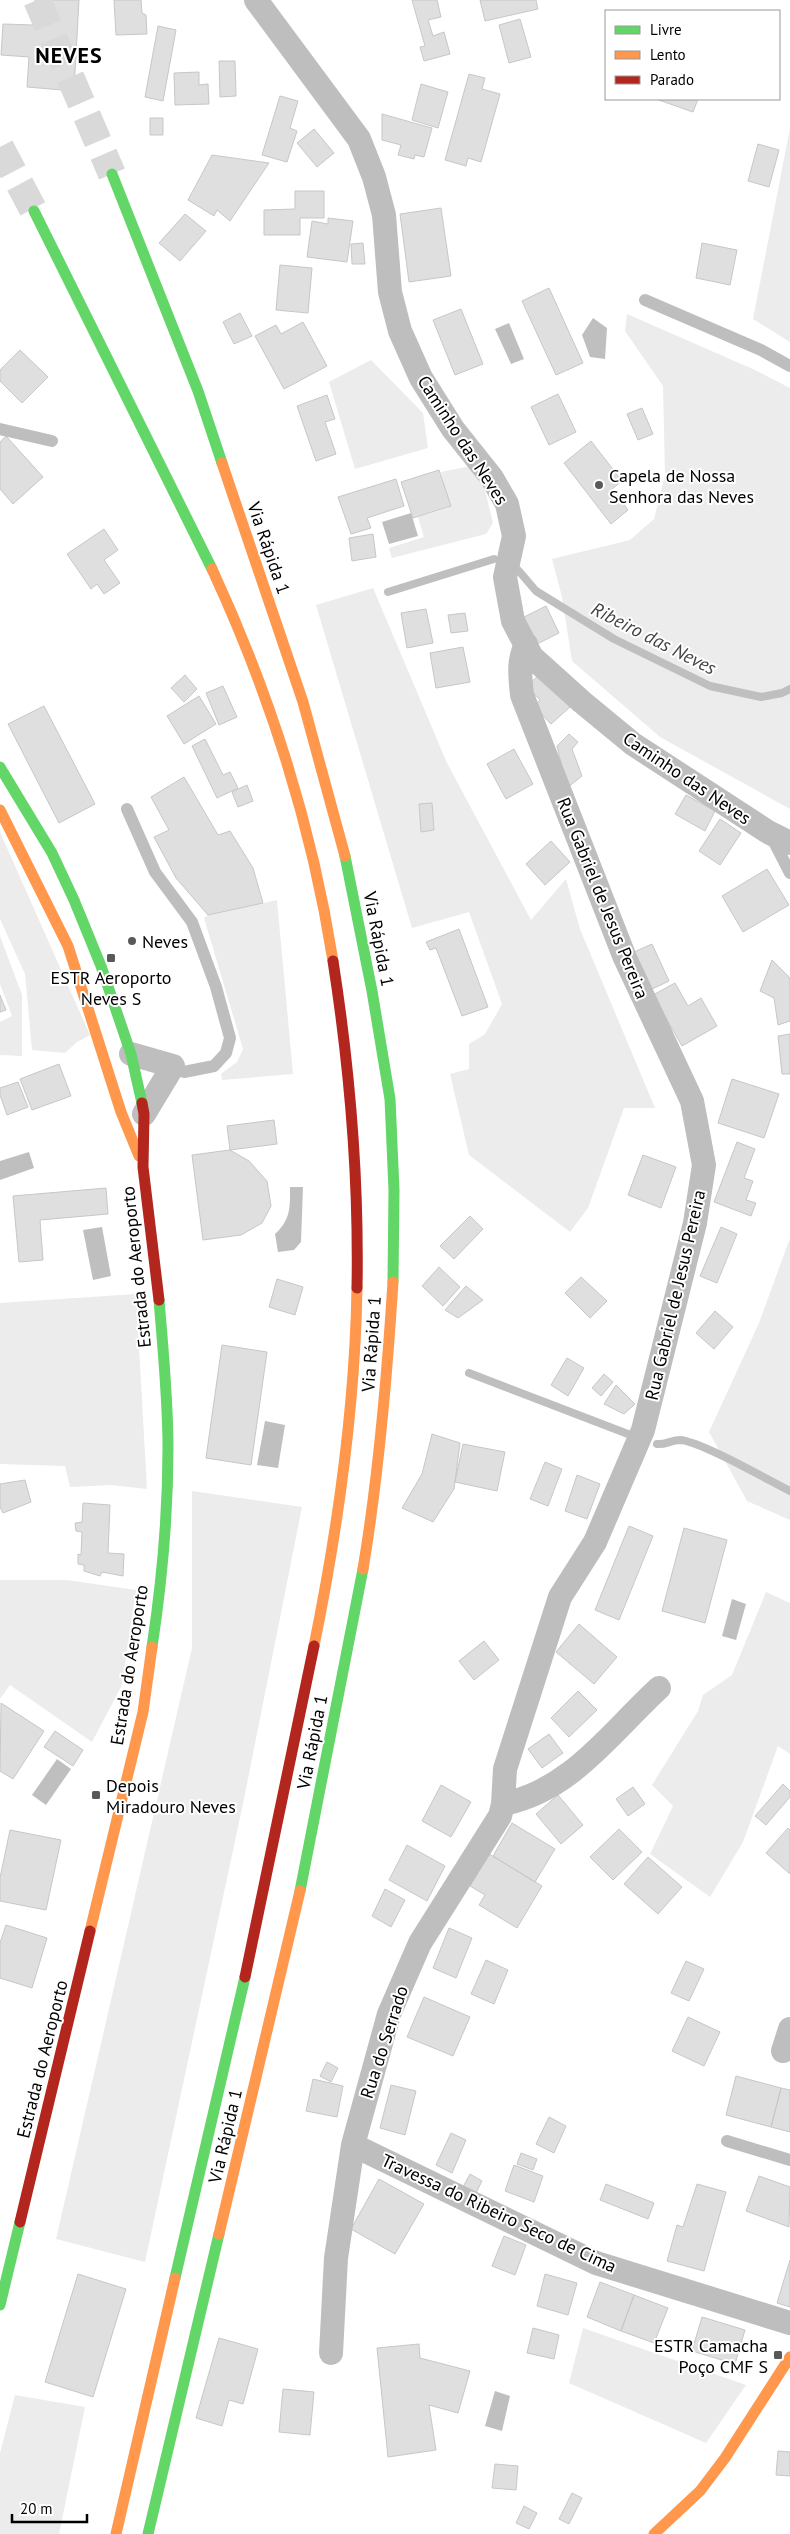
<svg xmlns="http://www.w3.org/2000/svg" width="790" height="2534" font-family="'PT Sans',sans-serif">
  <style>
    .green { fill: #ececec }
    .water { fill: #bfbfbf }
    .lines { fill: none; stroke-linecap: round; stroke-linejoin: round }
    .stream { stroke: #bfbfbf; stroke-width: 8 }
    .building { fill: #dfdfdf; stroke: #c7c7c7 }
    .highway-tunnel { stroke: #d9d9d9; stroke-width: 28; stroke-dasharray: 28 14; stroke-linecap: butt }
    .lane { stroke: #bebebe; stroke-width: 12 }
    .street { stroke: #bebebe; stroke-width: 24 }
    .fast { stroke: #63d668; stroke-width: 11 }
    .slow { stroke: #ff974d; stroke-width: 11 }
    .jam { stroke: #b3261e; stroke-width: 11 }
    .poi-dot { fill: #595959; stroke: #fff; stroke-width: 2 }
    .labels { text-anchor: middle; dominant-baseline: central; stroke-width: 4; stroke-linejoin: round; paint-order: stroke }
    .street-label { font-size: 18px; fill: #000; stroke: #fff }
    .poi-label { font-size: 18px; fill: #000; stroke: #fff; text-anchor: start }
    .water-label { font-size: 19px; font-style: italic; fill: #444; stroke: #fff }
    .district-label { font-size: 22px; font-weight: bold; letter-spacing: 1px; fill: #000; stroke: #fff }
  </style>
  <rect width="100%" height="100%" fill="#fff"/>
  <path class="green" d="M790,128V342L753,319Z
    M627,314L755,370L790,388V809L660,737L572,661L562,597L552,559L630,540L654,519L665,475L663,386L625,331Z
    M371,360L423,413L428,448L355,469L329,382Z
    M471,466L482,478L493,523L486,534L392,558L389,548L424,537L418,517L448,508L441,472Z
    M373,588L447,763L531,920L566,879L580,929L655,1108H624L588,1208L570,1232L469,1155L450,1074L469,1069V1044L485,1034L502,1004L469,912L412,928L316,605Z
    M0,832L90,1035L77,1042L65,1053L32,1050L25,974L0,919Z
    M277,900L293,1074L222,1080L221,1074L237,1062L243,1049L204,918L208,915Z
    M0,936L22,995V1056L0,1055V1022L12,1016L0,984Z
    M790,1238V1520L747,1501L709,1432L759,1323Z
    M136,1294L147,1489L111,1485L70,1487L65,1466L0,1464V1303Z
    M192,1491L302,1507L244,1799L145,2262L56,2239L192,1648Z
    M0,1580H67L136,1590L122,1685L92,1742L10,1685L0,1699Z
    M766,1592L790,1603V1754L778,1746L743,1842L710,1897L650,1854L673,1806L652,1785L698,1711L703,1695L732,1675Z
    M583,2328L746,2385L706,2443L569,2383Z
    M15,2395L85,2407L59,2534H0V2453Z"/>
  <path class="water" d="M593,318L607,328L605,359L590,357L582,335Z
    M509,323L524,359L511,364L495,329Z
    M411,513L418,536L389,544L382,522Z
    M29,1152L34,1168L0,1180V1161Z
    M290,1187H303L301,1242L294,1250L278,1252L275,1234C291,1219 290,1207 290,1187Z
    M102,1227L111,1276L93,1280L83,1230Z
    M265,1421L285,1425L278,1468L257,1465Z
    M732,1599L746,1604L736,1640L722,1636Z
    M57,1759L71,1769L46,1805L32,1795Z
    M495,2391L510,2396L502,2431L485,2426Z"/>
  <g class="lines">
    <path class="stream" d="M518,570L536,591L614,639L710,686L761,697L782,693L790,689
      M388,592L494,559
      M469,1373L628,1434
      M657,1444C665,1445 672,1440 680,1440C700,1441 768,1480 790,1491"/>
  </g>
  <path class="building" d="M35,0H79L74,91L27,87L29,57L1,55L3,24L33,25Z
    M114,0H141L142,13L146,15L147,34L116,35Z
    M412,0H437L441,17L428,20L433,36L444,32L450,54L424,61L420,47L425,46Z
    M480,0H536L538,9L485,21Z
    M520,19L531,57L509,63L499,25Z
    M158,26L176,30L163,101L145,97Z
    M219,61H235L236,96L220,97Z
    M199,72V85L208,84L209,104L175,105L174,73Z
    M469,74L485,78L482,89L500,94L481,162L468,158L466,166L445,160Z
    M421,84L448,92L438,128L412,120Z
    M280,96L298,101L290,128L297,131L287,162L262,155Z
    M656,99H698L693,112Z
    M382,114L432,128L424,157L415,155L414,159L398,155L401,145L382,140Z
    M150,118H163V135H150Z
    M314,129L334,153L317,167L297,143Z
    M758,144L779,150L769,187L748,181Z
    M212,155L269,163L230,221L217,210L214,216L188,200Z
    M295,191H324V218H300V235H264V210L295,209Z
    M441,208L451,276L409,282L400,214Z
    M185,214L206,231L180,261L159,243Z
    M328,218L353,221L347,262L307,257L312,221L328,224Z
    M363,243L365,264H352L351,244Z
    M702,243L737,250L730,285L696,278Z
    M280,265L312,268L308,313L276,310Z
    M549,288L583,363L556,375L522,301Z
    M461,309L483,364L455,375L433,320Z
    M240,313L252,336L234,344L223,322Z
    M303,322L327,366L284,389L255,336L276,325L281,334Z
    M20,350L48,377L22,403L0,381V370Z
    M558,394L576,432L549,445L531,407Z
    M327,395L335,419L325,422L336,454L316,461L297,406Z
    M642,408L653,434L638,440L627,414Z
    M6,436L43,477L13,504L0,489V442Z
    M591,441L622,481L612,489L628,510L611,524L564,463Z
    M439,470L451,506L413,518L401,482Z
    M396,479L404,506L367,518L371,528L351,534L338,497Z
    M104,529L118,550L104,560L120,583L104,594L97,584L91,589L67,554Z
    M373,534L376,557L352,561L349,538Z
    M546,606L559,633L535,645L522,618Z
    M426,609L433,643L407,648L401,613Z
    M465,613L468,631L451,633L448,615Z
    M463,647L470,682L436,688L430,653Z
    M540,674L570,707L551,724L534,706L540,700L527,686Z
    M185,675L197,689L184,702L171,688Z
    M223,686L237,717L219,725L206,693Z
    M199,696L216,724L184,744L167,716Z
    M44,706L95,804L59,823L8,724Z
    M569,734L578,742L572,749L582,776L567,788L557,746Z
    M205,739L223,775L230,772L238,788L217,798L192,746Z
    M514,749L533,784L506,799L487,764Z
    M184,777L218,835L230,831L253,868L263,903L208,915L176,878L154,837L169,830L151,797Z
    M247,785L253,801L238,807L232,792Z
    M686,795L715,811L705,831L675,814Z
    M432,803L434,830L421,832L419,804Z
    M720,819L741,833L720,865L699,851Z
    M551,841L570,862L545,885L526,864Z
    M767,869L789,905L743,932L722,896Z
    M459,929L488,1007L462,1016L436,948L430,950L426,942Z
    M652,944L669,981L652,989L634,952Z
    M772,960L790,978V1021L778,1025L774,998L760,991Z
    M675,983L688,1006L701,998L717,1026L682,1046L653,995Z
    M0,995L6,1010L0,1012Z
    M790,1034V1074H782L778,1036Z
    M59,1064L71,1096L32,1110L20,1079Z
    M732,1079L779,1094L764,1138L718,1123Z
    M18,1082L28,1107L7,1115L0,1095V1088Z
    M274,1120L277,1144L230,1150L227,1126Z
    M737,1142L755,1149L744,1178L753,1181L746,1200L756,1203L751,1216L714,1202Z
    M230,1150L249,1161L267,1181L271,1206L262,1223L241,1235L203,1240L192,1155Z
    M643,1155L676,1167L661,1208L628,1195Z
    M106,1188L108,1214L40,1220L43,1260L19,1262L13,1196Z
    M470,1216L483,1229L454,1259L440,1246Z
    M721,1227L737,1234L717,1283L700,1276Z
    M439,1267L460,1287L443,1306L422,1286Z
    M581,1277L607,1301L590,1318L565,1293Z
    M277,1279L303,1287L295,1315L269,1307Z
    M466,1286L483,1300L458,1318L445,1310Z
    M715,1311L733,1327L714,1349L696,1333Z
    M222,1345L267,1352L251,1465L206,1458Z
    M567,1358L584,1368L568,1396L551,1385Z
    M604,1374L613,1382L601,1396L592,1388Z
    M616,1385L635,1404L624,1414L604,1404Z
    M432,1434L460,1443L454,1489L433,1522L402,1508L422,1474Z
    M463,1444L505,1452L497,1491L455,1482Z
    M545,1462L562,1469L548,1506L530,1499Z
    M577,1475L600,1484L587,1519L565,1511Z
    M25,1480L31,1502L3,1513L0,1507V1484Z
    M83,1503L110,1505L108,1553L124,1554L123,1576L102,1572L100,1576L84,1571V1565L78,1564V1554L81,1555L82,1532L76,1531L75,1523L82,1522Z
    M629,1526L653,1536L619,1620L595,1610Z
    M684,1528L727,1540L705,1623L662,1611Z
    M579,1624L617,1657L594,1684L556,1652Z
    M484,1641L499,1660L474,1680L459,1661Z
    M578,1691L597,1710L569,1737L551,1718Z
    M1,1703L44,1731L13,1779L0,1771Z
    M55,1731L83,1750L73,1766L44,1747Z
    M549,1734L563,1753L542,1768L528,1749Z
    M783,1784L790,1791V1797L766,1825L755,1816Z
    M441,1785L471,1802L451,1837L422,1821Z
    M633,1787L645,1804L628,1816L616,1799Z
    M558,1795L583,1825L561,1844L536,1814Z
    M512,1823L555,1849L535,1882L493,1856Z
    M788,1828L790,1830V1874L766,1853Z
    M619,1829L642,1852L613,1880L590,1857Z
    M10,1830L61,1840L46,1910L0,1901V1878Z
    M407,1845L445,1866L427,1901L389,1880Z
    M489,1854L542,1886L517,1928L479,1905L485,1895L470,1886Z
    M648,1857L682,1887L658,1914L624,1884Z
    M385,1889L405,1900L391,1927L372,1916Z
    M6,1925L47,1938L32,1988L0,1978V1943Z
    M449,1928L472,1938L456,1978L433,1968Z
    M486,1960L508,1970L494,2004L471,1994Z
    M686,1961L704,1969L689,2001L671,1993Z
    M424,1997L470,2017L453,2056L407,2037Z
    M688,2017L720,2032L704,2066L672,2051Z
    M327,2062L338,2068L331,2082L320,2076Z
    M736,2076L781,2088L771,2127L726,2115Z
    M313,2079L343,2086L337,2117L306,2111Z
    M391,2085L416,2091L405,2135L380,2128Z
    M781,2088L790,2090V2132L771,2127Z
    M549,2117L566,2126L554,2153L536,2144Z
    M451,2133L466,2140L452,2173L436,2165Z
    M521,2153L537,2159L533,2170L517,2164Z
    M514,2165L543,2176L534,2202L505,2191Z
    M470,2174L482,2181L476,2193L463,2187Z
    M759,2176L790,2187L789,2227L746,2211Z
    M379,2179L424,2204L395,2254L351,2229Z
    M606,2184L654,2203L648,2219L600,2200Z
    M697,2184L726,2192L704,2271L667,2261L677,2225L683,2227Z
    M504,2236L526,2245L515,2275L492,2266Z
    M790,2260V2307L777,2303Z
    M78,2274L126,2289L93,2397L45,2382Z
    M545,2274L577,2283L568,2315L537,2306Z
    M600,2282L634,2295L621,2331L587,2317Z
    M634,2295L668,2308L654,2343L621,2331Z
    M702,2317L745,2330L735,2364L692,2351Z
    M533,2328L559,2335L554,2359L527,2353Z
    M219,2338L258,2349L243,2404L229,2400L222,2426L196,2418Z
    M419,2344L420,2358L470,2371L458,2413L429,2405L436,2450L388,2457L377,2348Z
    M283,2389L314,2392L310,2435L279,2432Z
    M778,2451L790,2452V2476L776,2475Z
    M495,2464L518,2466L516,2490L492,2488Z
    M572,2493L582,2498L569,2524L559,2519Z
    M524,2506L537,2513L529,2529L516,2523Z"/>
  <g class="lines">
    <path class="highway-tunnel" d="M37,0L112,174
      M0,147L34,211"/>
    <path class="lane" d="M645,300L761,350L790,366
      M0,429L52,441
      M127,809L155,872L192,922L216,987L230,1038L226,1053L214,1066L184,1072L173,1066
      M771,836L790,873
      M727,2141L790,2160"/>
    <path class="street" d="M256,0L359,139L374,177L384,215L390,292L400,331L421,378L453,429L492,478L507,504L514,536L505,577L513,621L532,657L582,702L633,744L768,832L790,843
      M131,1054L173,1066L144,1114
      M503,1804L505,1769L560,1597L595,1542L643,1430L695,1223L704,1165L692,1101L625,958L522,695C520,676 518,661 526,644
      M783,2051L790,2029
      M353,2145L596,2263L790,2323
      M331,2353L336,2258L353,2145L389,2014L420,1943L500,1816L503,1804C571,1791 611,1732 659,1688"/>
    <path class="fast" d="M112,174L198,391L222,463
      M34,211L212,569
      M0,767L52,853L74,900L101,966L131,1054L142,1103
      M345,856L372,991L390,1099L394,1190L393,1282
      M152,1647C162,1581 168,1514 168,1448C168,1399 163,1349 159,1300
      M300,1891L363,1569
      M175,2278L245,1977
      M0,2305L20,2222
      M148,2534L219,2234"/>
    <path class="slow" d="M222,463L303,702L345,856
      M212,569C269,692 312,827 333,961
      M0,810L68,946L121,1112L139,1156
      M363,1569C379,1473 387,1378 393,1282
      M314,1646C338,1528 355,1409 357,1288
      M90,1931L143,1712L152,1647
      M219,2234L300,1891
      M116,2534L175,2278
      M654,2534L700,2491L725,2458L790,2357"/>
    <path class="jam" d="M333,961C350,1070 359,1178 357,1288
      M142,1103L144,1114L143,1167L159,1300
      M245,1977L314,1646
      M20,2222L90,1931"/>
  </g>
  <g class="poi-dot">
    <circle cx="599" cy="485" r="5"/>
    <circle cx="132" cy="941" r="5"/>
    <rect x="106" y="953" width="10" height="10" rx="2.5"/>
    <rect x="91" y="1790" width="10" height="10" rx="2.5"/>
    <rect x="773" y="2350" width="10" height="10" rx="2.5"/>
  </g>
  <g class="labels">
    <g class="street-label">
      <text transform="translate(463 440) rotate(57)">Caminho das Neves</text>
      <text transform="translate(269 548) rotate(71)">Via Rápida 1</text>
      <text transform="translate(687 778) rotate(34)">Caminho das Neves</text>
      <text transform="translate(603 898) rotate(68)">Rua Gabriel de Jesus Pereira</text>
      <text transform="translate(379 939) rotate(79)">Via Rápida 1</text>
      <text transform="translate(136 1267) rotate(-96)">Estrada do Aeroporto</text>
      <text transform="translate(675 1295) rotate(-77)">Rua Gabriel de Jesus Pereira</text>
      <text transform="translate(371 1344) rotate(-86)">Via Rápida 1</text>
      <text transform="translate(129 1665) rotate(-81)">Estrada do Aeroporto</text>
      <text transform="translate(312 1742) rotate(-79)">Via Rápida 1</text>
      <text transform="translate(384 2042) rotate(-72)">Rua do Serrado</text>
      <text transform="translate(42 2059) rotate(-76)">Estrada do Aeroporto</text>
      <text transform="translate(225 2136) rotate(-77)">Via Rápida 1</text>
      <text transform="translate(499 2213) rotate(25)">Travessa do Ribeiro Seco de Cima</text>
    </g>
    <g class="poi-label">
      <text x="609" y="475">Capela de Nossa<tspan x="609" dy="21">Senhora das Neves</tspan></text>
      <text x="142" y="941">Neves</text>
      <text x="111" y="977" text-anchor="middle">ESTR Aeroporto<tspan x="111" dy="21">Neves S</tspan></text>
      <text x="106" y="1785">Depois<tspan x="106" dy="21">Miradouro Neves</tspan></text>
      <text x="768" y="2345" text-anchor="end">ESTR Camacha<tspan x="768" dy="21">Poço CMF S</tspan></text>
    </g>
    <g class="water-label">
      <text transform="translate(654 638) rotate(27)">Ribeiro das Neves</text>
    </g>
    <g class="district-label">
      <text x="69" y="55">NEVES</text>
    </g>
  </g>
  <rect x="605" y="10" width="175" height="90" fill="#ffffff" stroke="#999999"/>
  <rect x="615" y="26" width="25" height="8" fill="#63d668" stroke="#999999"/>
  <text x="650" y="35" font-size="15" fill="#000000">Livre</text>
  <rect x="615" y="51" width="25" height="8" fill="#ff974d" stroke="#999999"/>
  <text x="650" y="60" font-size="15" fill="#000000">Lento</text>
  <rect x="615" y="76" width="25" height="8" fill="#b3261e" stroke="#999999"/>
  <text x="650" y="85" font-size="15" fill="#000000">Parado</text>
  <path d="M12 2514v8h75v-8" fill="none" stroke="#000000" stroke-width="2.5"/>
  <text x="20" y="2514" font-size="15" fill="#000000" stroke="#ffffff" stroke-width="4" paint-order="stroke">20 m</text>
</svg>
